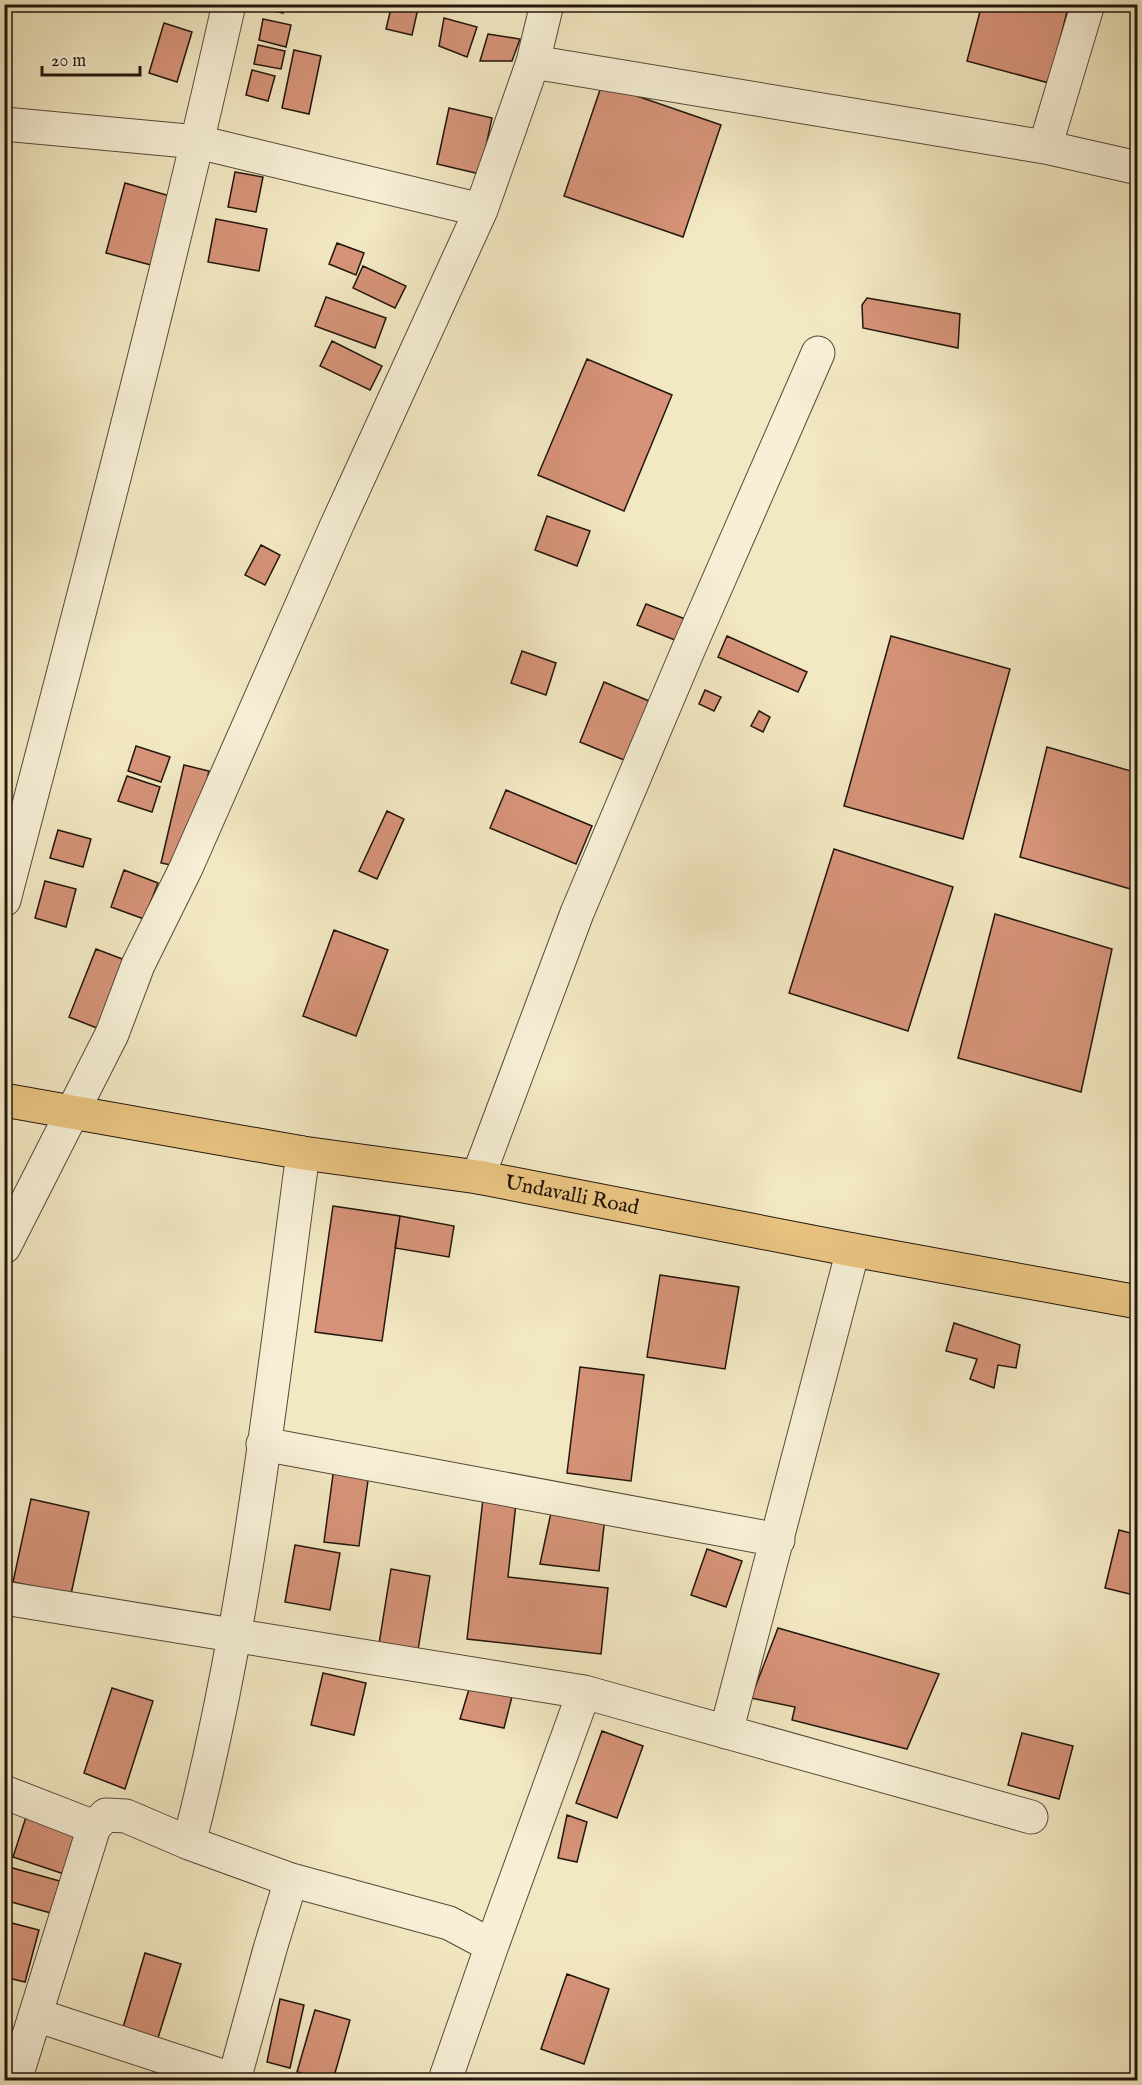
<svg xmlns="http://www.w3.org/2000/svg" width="1142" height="2085" font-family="'IM FELL English',serif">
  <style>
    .building { fill: #d69379; stroke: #22160c; stroke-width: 1.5 }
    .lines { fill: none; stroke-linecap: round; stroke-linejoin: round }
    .minor-casing { stroke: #564a3a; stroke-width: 35 }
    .major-casing { stroke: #22160c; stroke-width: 35 }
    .minor { stroke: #f7f0d7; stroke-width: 33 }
    .major { stroke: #e9c481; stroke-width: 33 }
    .labels { text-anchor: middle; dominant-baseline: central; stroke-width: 4.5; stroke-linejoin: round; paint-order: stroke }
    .street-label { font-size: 21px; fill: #22160c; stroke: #f7f0d7 }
  </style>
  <rect width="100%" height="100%" fill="#f2e8c2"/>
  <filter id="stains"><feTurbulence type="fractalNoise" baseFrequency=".00333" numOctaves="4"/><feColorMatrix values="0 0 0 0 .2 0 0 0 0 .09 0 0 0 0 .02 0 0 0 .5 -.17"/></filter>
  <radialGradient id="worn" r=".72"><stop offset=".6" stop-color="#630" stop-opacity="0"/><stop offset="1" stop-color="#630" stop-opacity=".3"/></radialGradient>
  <path class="building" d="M263,4H285L283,13L262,8Z
    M392,4H419L412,35L386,29Z
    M982,4H1069L1049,83L967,61Z
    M444,18L477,27L467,57L439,46Z
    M263,19L291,25L286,47L259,40Z
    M164,23L192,32L177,82L149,73Z
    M488,34L520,39L512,61H480Z
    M258,45L285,51L281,69L254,64Z
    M294,50L321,56L309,114L282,108Z
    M252,70L275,76L268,101L246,95Z
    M602,84L721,125L683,237L564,196Z
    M449,108L492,118L480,174L437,164Z
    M235,172L263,177L256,212L228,207Z
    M125,183L170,196L151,265L106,253Z
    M216,219L267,229L259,271L208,262Z
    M337,243L364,253L356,275L329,264Z
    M363,266L406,286L395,308L353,288Z
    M326,297L386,318L375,348L315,326Z
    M867,298L960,314L958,348L863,328L862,305Z
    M332,341L382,366L370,390L320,366Z
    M587,359L672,395L624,511L538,475Z
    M547,516L590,531L577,566L535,550Z
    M261,545L280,555L265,585L245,575Z
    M646,604L693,622L685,644L637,625Z
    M727,636L807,672L798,692L718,657Z
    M891,636L1010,669L963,839L844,806Z
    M522,651L556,663L546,695L511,683Z
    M604,682L649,701L624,760L580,742Z
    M705,690L721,697L714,711L699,704Z
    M759,711L770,717L763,732L751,726Z
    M136,746L170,757L161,782L128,771Z
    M1047,747L1138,773V877L1134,890L1020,857Z
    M184,765L209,771L186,868L161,863Z
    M127,776L160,787L152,812L118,801Z
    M506,790L592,826L576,864L490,828Z
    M387,811L404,819L377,879L359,871Z
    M58,830L91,839L83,867L50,858Z
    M834,849L953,887L908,1031L789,993Z
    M124,870L158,883L144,919L111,907Z
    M45,881L76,889L66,927L35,918Z
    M995,914L1112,949L1081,1092L958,1058Z
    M334,930L388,950L356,1036L303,1016Z
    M96,949L138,965L112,1034L69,1017Z
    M333,1206L400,1216L382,1341L315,1332Z
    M400,1216L454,1226L449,1257L395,1248Z
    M660,1275L739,1287L725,1369L647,1357Z
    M954,1323L1020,1345L1016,1368L998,1365L994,1388L970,1379L977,1359L946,1351Z
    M580,1367L644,1375L631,1481L567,1473Z
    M334,1467L369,1473L359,1546L324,1542Z
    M31,1499L89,1512L71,1594L13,1582Z
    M483,1499L516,1503L508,1577L608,1588L601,1654L467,1639Z
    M552,1508H606L599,1571L540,1564Z
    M1119,1530L1138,1535V1596L1105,1588Z
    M295,1545L340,1553L330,1610L285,1602Z
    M707,1549L742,1561L726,1607L691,1595Z
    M391,1569L430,1576L417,1656L378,1650Z
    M778,1628L939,1674L907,1749L792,1720L795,1707L751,1698Z
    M323,1673L366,1683L354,1735L311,1725Z
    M516,1681L504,1728L460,1719L470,1686Z
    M112,1688L153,1701L125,1789L84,1773Z
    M602,1731L643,1746L617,1818L576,1803Z
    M1022,1733L1073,1746L1059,1799L1008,1785Z
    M567,1815L587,1822L577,1862L558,1858Z
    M26,1817L80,1835L67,1875L13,1857Z
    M9,1867L67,1883L58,1915L4,1900V1885Z
    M4,1921L39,1930L25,1982L4,1977Z
    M145,1953L181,1964L157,2041L122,2031Z
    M567,1974L609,1989L584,2064L541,2049Z
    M280,1999L304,2005L290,2068L267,2062Z
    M315,2010L350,2020L333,2080H326L297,2072Z"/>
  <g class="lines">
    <defs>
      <path id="minor" d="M533,62L1045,147L1138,168
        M4,124L198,142L481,210
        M1045,147L1088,4
        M4,900C82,603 161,305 229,4
        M303,1153C272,1384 248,1617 189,1843L291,1880L449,1923L481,1940L491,1948L445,2080
        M478,1177L577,913L689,648L818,353
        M4,1247L112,1034L138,965L186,868L336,527L481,210L533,62L547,4
        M263,1444L778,1540
        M4,1598L584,1692L1031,1817
        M726,1732L853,1250
        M4,1792L94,1827
        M491,1948L584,1692
        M36,2015L234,2080
        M15,2080L94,1827L106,1815L126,1816L189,1843
        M234,2080L270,1949L291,1880"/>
      <g id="major">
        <path id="s1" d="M4,1100L303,1153L478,1177L853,1250L1138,1302"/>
      </g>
    </defs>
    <use href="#minor" class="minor-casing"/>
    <use href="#major" class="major-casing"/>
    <use href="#minor" class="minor"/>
    <use href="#major" class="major"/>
  </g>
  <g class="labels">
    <g class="street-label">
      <text stroke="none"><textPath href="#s1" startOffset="576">Undavalli Road</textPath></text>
    </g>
  </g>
  <rect width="1142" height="2085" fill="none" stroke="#f2e8c2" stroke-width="24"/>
  <rect x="6" y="6" width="1130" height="2073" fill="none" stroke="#22160c" stroke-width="3"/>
  <rect x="12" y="12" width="1118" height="2061" fill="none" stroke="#22160c" stroke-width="1.5"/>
  <path d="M42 66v9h98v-9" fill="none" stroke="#22160c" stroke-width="3"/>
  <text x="51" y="66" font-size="18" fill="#22160c" stroke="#f7f0d7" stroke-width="4.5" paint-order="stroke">20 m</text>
  <rect width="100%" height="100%" filter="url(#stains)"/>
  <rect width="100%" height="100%" fill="url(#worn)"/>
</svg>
